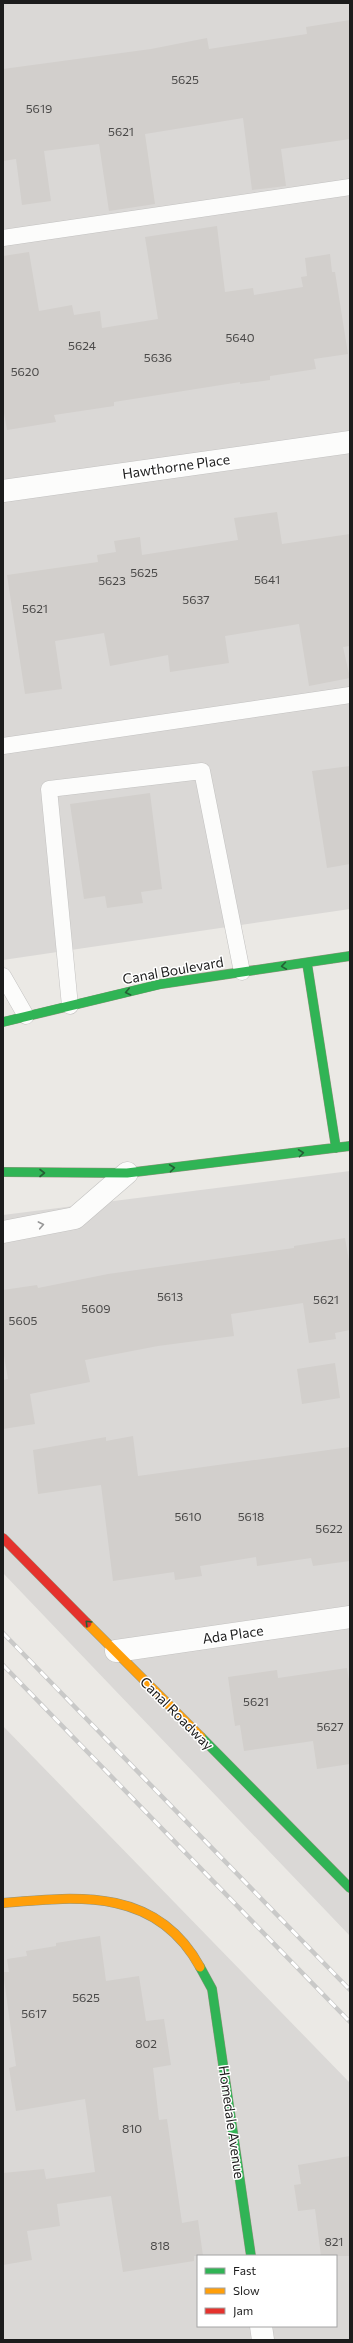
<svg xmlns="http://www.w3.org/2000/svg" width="353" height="2343" font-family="Commissioner,sans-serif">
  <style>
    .residential { fill: #dad8d6; fill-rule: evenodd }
    .building { fill: #d2cfcc }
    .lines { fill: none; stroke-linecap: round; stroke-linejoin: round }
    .lane-casing { stroke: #c3c2c1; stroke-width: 17 }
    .street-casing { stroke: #c3c2c1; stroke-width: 23 }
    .fast-casing { stroke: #91947d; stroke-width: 10 }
    .slow-casing { stroke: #91947d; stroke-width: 10 }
    .jam-casing { stroke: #91947d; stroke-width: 10 }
    .lane { stroke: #fcfcfb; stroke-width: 16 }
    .street { stroke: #fcfcfb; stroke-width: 22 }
    .fast { stroke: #30b455; stroke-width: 9 }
    .slow { stroke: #ff9f0a; stroke-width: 9 }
    .jam { stroke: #e5322d; stroke-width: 9 }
    .rail-casing { stroke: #c9c9c8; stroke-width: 4.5 }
    .rail { stroke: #fff; stroke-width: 3; stroke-dasharray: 9; stroke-linecap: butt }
    .oneway { stroke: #256036 }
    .oneway2 { stroke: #979797 }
    .labels { text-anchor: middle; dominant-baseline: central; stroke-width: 3; stroke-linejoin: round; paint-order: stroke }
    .number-label { font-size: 12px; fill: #4a4948 }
    .street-label { font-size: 14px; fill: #1c1c1c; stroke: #fff }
  </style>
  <rect width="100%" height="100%" fill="#ebe9e5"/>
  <path class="residential" d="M3,3H350V909L3,960Z
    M350,1171V1936L3,1573V1215Z
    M3,1726L350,2083V2340H3ZM198,2256H336V2326H198Z"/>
  <path class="building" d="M350,20V139L281,149L286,186L252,190L243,118L145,134L155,204L109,211L99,144L44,151L51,201L22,205L16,159L3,161V69L151,49L207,38L209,49L307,34L306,27Z
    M217,226L225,292L253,288L254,295L303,287L301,277L307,276L305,258L330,254L332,272H335L348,354L314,359L316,369L270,376V380L240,384V382L114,402V406L54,415L56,422L7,430L3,407V256L29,252L39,311L72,305L74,315L100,311L102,328L158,319L145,237Z
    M277,512L282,544L350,534V646L343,647L350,678L309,686L299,624L225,636L229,663L170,672L168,655L110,666L104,633L55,641L62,689L25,694L7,575L98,562L97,555L116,552L114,541L140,537L142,555L238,540L234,518Z
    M350,766V864L327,868L312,771Z
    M150,793L162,889L141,892L143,903L107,908L105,896L84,899L70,804Z
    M345,1238L350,1267V1330L335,1333L336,1339L309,1343L303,1303L231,1314L234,1336L158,1346L85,1360L90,1382L30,1394L35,1424L3,1429V1380L8,1379L3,1350V1290L37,1285L38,1288L108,1274L294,1248V1246Z
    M335,1363L340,1398L302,1404L297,1369Z
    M133,1436L138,1476L350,1447V1561L313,1566L311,1558L257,1566L256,1557L200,1566L202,1576L175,1580L174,1572L113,1581L101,1485L38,1494L33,1450L106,1437V1441Z
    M347,1668L350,1688V1764L317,1769L313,1741L244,1751L240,1725L235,1726L228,1677L277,1670L278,1678Z
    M100,1936L106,1981L139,1976L146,2021L164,2019L171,2065L153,2068L159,2120L167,2119L182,2223L198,2220L203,2256H194V2261L123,2272L111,2196L57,2204L60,2226L27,2231L32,2260L3,2265V2173L44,2169L46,2179L95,2172L85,2099L16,2111L9,2068L16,2066L3,1972H9L7,1959L27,1956L26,1951L56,1946V1943Z
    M350,2156V2256H321L315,2209L298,2211L294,2185L301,2184L298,2165Z"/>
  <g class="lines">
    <defs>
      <path id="lane" d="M3,238L350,187
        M3,746L350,695
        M3,976L26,1016
        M70,1006L49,789L202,771L242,972"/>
      <path id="street" d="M3,491L350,442
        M3,1232L75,1218L127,1173
        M116,1651L350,1617
        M261,2326L263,2340"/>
      <path id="fast" d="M307,963L336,1148
        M3,1022L161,984L350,956
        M3,1172L127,1173L350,1146
        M201,1737L350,1888
        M200,1967L212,1989L251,2256"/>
      <path id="slow" d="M87,1623L201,1737
        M3,1903C80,1896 157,1888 200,1967"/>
      <path id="jam" d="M3,1538L87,1623"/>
    </defs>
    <use href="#lane" class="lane-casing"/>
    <use href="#street" class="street-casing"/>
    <use href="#fast" class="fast-casing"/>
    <use href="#slow" class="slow-casing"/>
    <use href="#jam" class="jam-casing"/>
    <use href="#lane" class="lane"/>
    <use href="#street" class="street"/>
    <use href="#fast" class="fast"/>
    <use href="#slow" class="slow"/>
    <use href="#jam" class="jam"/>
    <defs>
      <path id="rail" d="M3,1633L350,1990
        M3,1665L350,2022"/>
    </defs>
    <use href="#rail" class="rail-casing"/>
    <use href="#rail" class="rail"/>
  </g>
  <defs><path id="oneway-chevron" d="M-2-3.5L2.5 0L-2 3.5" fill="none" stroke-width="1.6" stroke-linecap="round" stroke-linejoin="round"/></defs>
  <g class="oneway">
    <use href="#oneway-chevron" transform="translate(284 966) rotate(172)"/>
    <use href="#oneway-chevron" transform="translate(128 992) rotate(167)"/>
    <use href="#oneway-chevron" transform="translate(301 1153) rotate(-7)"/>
    <use href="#oneway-chevron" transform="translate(172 1168) rotate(-7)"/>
    <use href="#oneway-chevron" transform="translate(42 1173)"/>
    <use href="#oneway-chevron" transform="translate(88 1623) rotate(-135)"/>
  </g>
  <use class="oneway2" href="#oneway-chevron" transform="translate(41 1225) rotate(-11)"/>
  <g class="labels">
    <g class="number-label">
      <text x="185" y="79">5625</text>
      <text x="39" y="108">5619</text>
      <text x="121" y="131">5621</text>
      <text x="240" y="337">5640</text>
      <text x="82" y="345">5624</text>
      <text x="158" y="357">5636</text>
      <text x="25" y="371">5620</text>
      <text x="144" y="572">5625</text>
      <text x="267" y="579">5641</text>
      <text x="112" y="580">5623</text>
      <text x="196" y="599">5637</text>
      <text x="35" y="608">5621</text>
      <text x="170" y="1296">5613</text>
      <text x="326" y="1299">5621</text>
      <text x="96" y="1308">5609</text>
      <text x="23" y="1320">5605</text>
      <text x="188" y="1516">5610</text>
      <text x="251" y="1516">5618</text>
      <text x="329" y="1528">5622</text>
      <text x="256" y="1701">5621</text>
      <text x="330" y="1726">5627</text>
      <text x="86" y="1997">5625</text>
      <text x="34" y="2013">5617</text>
      <text x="146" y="2043">802</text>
      <text x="132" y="2128">810</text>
      <text x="334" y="2241">821</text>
      <text x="160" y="2245">818</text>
    </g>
    <g class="street-label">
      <text transform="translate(176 466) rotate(-8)">Hawthorne Place</text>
      <text transform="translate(173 970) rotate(-10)">Canal Boulevard</text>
      <text transform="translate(233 1634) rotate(-8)">Ada Place</text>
      <text transform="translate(177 1713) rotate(45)">Canal Roadway</text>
      <text transform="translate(232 2122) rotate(82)">Homedale Avenue</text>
    </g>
  </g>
  <rect width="353" height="2343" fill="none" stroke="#1c1c1c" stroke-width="8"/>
  <rect x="197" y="2255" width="140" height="72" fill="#ffffff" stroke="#a4a4a4"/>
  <rect x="205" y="2268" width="20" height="6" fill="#30b455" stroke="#a4a4a4"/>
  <text x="233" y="2275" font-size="12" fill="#1c1c1c">Fast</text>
  <rect x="205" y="2288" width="20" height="6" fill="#ff9f0a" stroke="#a4a4a4"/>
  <text x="233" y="2295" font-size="12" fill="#1c1c1c">Slow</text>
  <rect x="205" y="2308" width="20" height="6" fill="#e5322d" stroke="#a4a4a4"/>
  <text x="233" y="2315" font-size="12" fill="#1c1c1c">Jam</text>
</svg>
